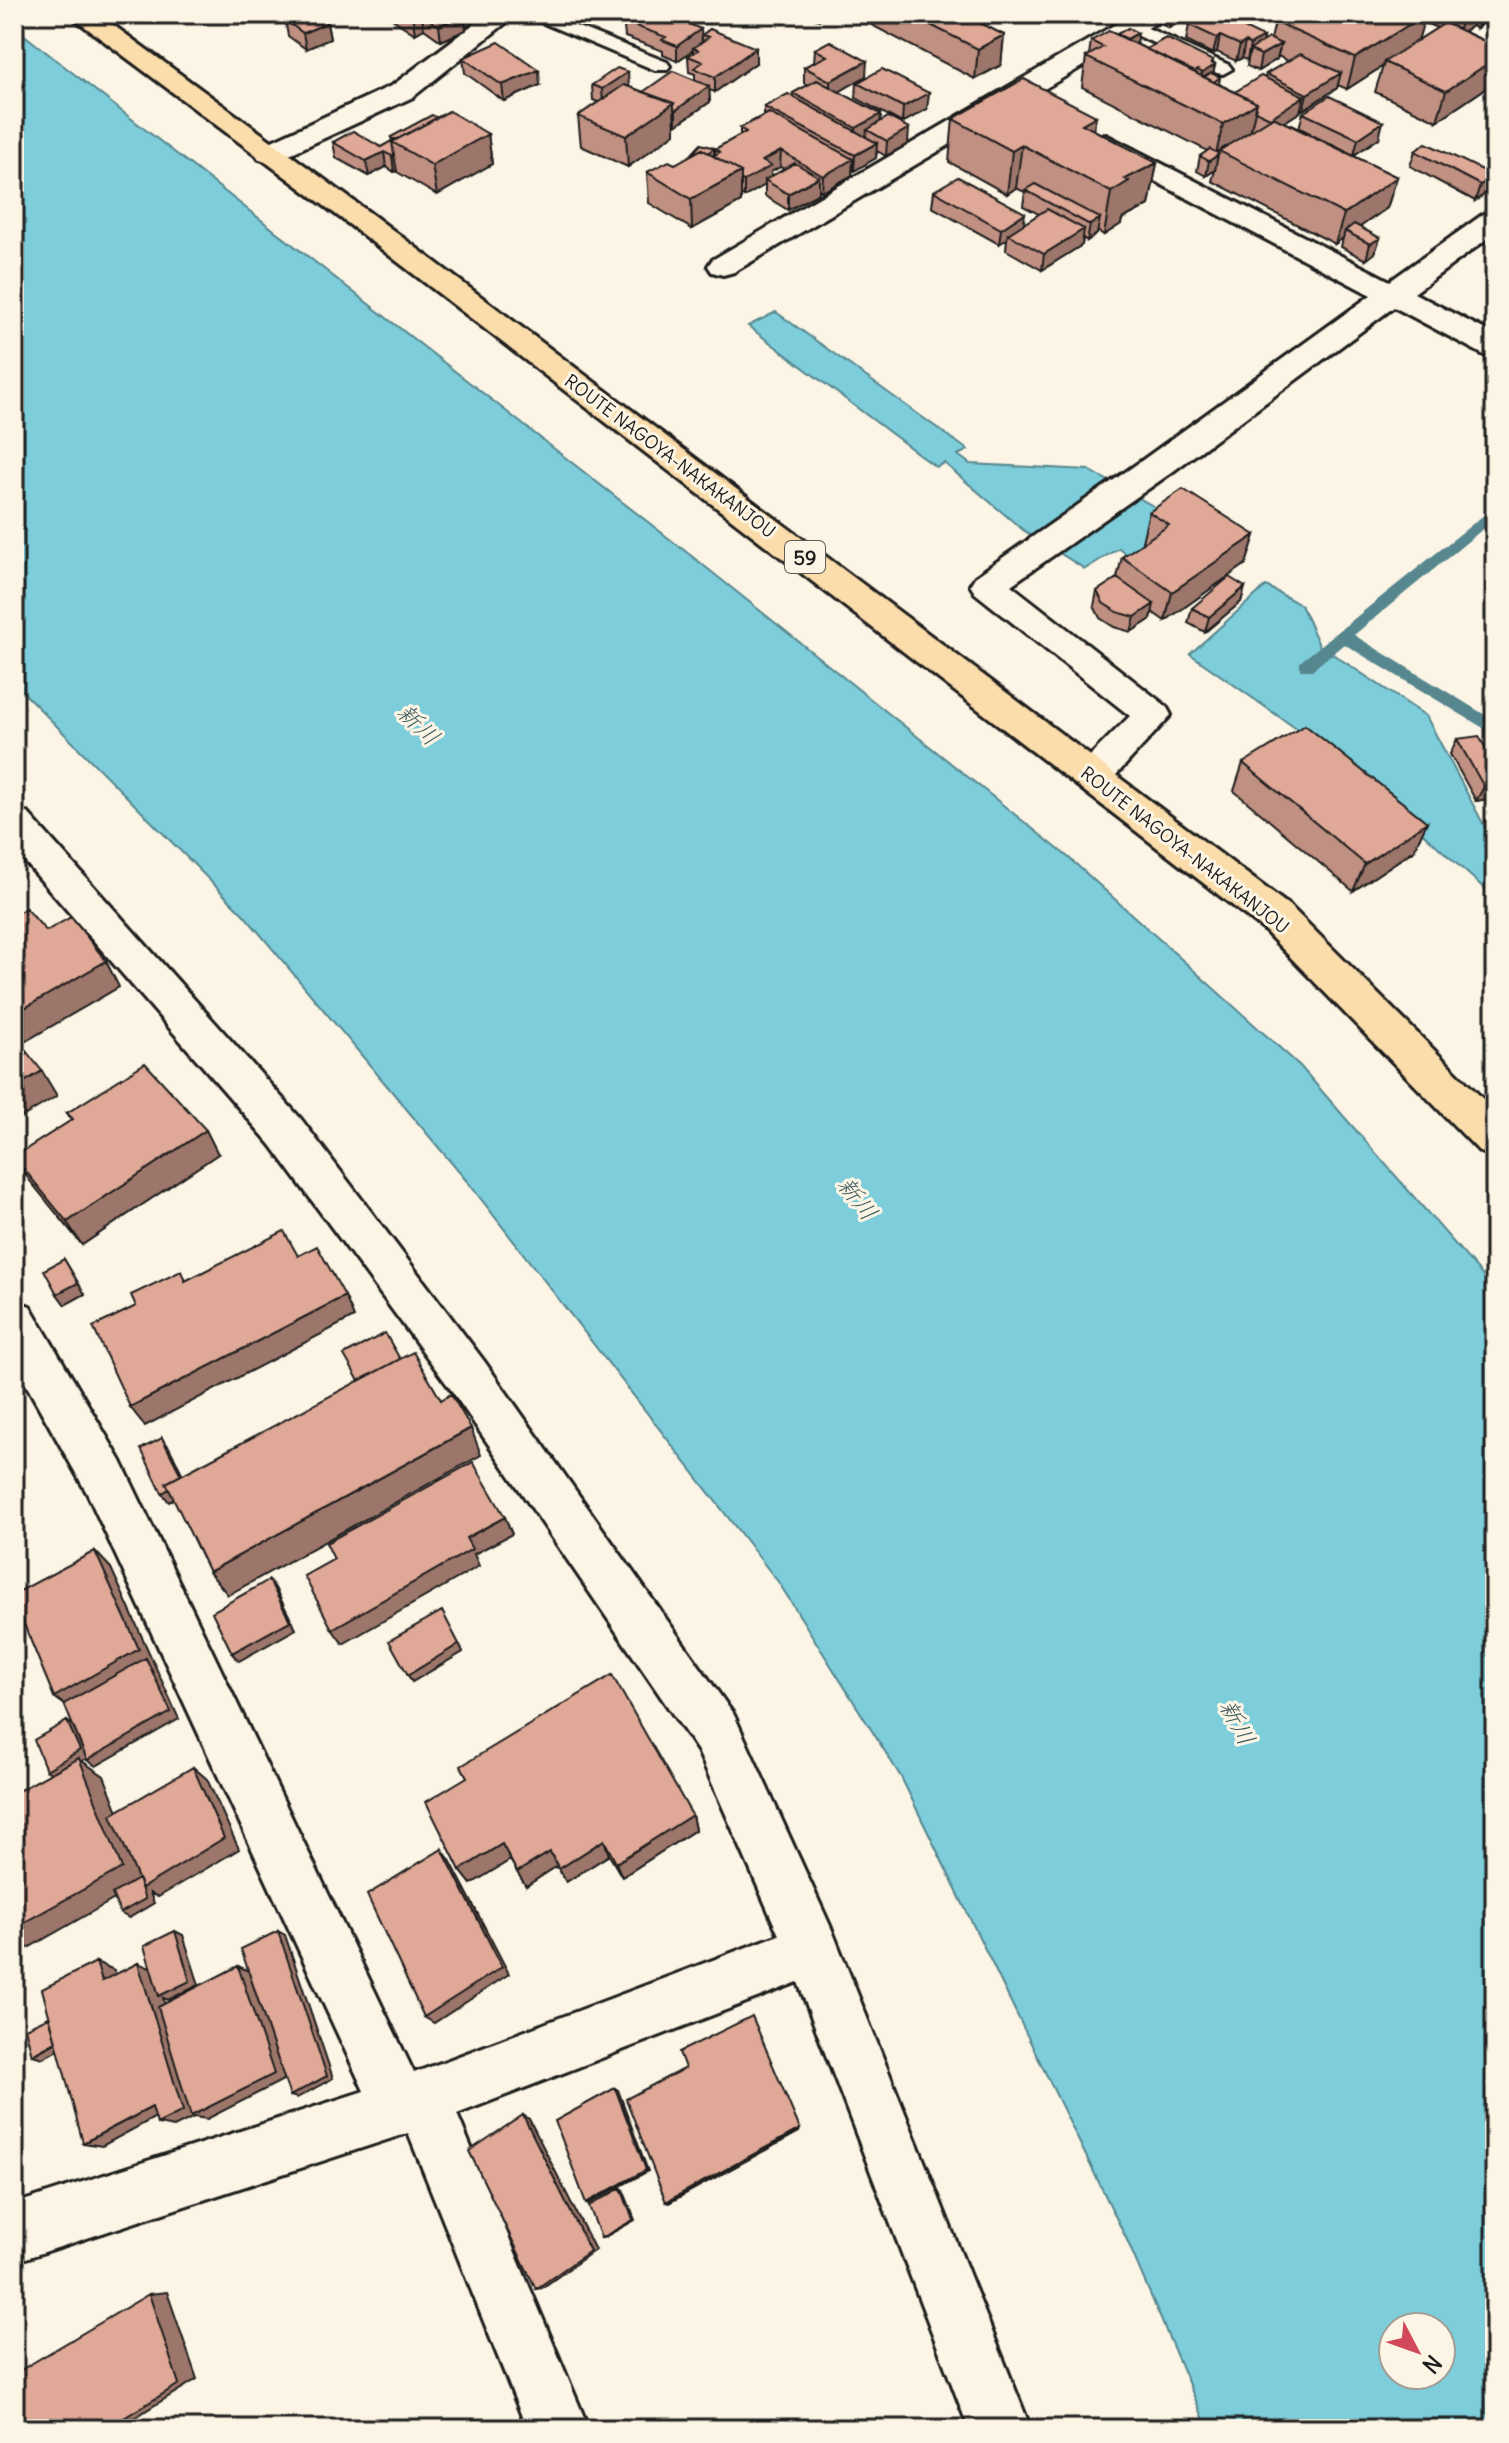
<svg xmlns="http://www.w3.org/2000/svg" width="1509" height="2443" font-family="Delius,'Klee One',sans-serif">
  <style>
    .water { fill: #7dcdda; stroke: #56868e; stroke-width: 2; fill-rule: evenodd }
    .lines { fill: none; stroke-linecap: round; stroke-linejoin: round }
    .stream { fill: #56868e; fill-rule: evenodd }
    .service-casing { stroke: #1c1c1c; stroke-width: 6 }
    .minor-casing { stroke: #1c1c1c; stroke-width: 6 }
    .primary-casing { stroke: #1c1c1c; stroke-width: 6 }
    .service { fill: #fcf5e5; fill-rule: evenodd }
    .minor { fill: #fcf5e5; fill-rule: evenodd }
    .primary { fill: #fbddab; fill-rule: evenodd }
    .wall { fill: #c09082; stroke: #1c1c1c; stroke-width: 2; fill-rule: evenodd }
    .shaded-wall { fill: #9c766a; stroke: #1c1c1c; stroke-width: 2 }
    .building { fill: #dfa897; stroke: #1c1c1c; stroke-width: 2 }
    .labels { text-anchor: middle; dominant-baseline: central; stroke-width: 6; stroke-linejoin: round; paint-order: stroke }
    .far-street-label { font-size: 18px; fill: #1c1c1c; stroke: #fcf5e5 }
    .shield { fill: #fcf5e5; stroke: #5f5d58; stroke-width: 2 }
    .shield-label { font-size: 20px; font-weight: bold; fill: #1c1c1c }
    .water-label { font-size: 24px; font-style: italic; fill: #3e5a5e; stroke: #fcf5e5 }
  </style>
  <rect width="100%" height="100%" fill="#fcf5e5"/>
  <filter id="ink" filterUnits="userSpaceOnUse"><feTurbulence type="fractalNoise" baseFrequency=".0125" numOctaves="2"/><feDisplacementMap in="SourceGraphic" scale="16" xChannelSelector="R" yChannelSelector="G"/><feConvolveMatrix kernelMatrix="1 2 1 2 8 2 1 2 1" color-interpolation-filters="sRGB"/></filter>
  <g filter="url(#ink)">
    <path class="water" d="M14,27L703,565L1068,857L1300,1066L1495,1290V2429H1208L1127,2240L901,1777L779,1583L470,1185L245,916L14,683ZM1393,2327H1441V2375H1393Z
      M776,312L968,450L958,455L970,464L1089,470L1169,515L1172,520L1142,541L1152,549L1133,561L1119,548L1085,569L1023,530L944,463L936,467L748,326Z
      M1266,586L1301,605L1319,645L1426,716L1495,846V898L1417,828L1298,730L1190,654Z"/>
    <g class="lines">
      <path class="stream" d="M1495,506V519L1354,635L1495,721V735L1344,644L1312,670H1300V662Z"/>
      <defs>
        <path id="service" d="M522,14H545L667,62L670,66L667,70H655Z
          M1132,21L1229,65L1232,69L1223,74L1217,73L1126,30L1124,26L1126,22Z"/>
        <path id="minor" d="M487,14H517L413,97L279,159L269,162L259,159L255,153L259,147L393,85Z
          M1133,14H1165L1161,20L734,272L723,275L712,272L708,266L712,260Z
          M1104,134L1390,281L1485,213L1495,210V233L1414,293L1495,335V358L1484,355L1394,307L1168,475L1011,585L1166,706L1171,715L1106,786L1093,790L1080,786L1074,776L1080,766L1130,716L975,593L970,585L975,577L1144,459L1371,295L1094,149L1090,143L1094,137Z
          M14,809L28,813L301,1119L484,1361L734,1715L832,1930L1031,2429H969L798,1982L457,2114L589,2429H527L408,2133L14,2262V2204L364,2091L87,1493L14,1363V1300L30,1306L121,1461L414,2073L779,1935L698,1751L452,1391L271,1145L14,849Z"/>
        <path id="primary" d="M68,14H98L370,213L1291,907L1495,1111V1157L1480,1152L1263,929L350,225Z"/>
      </defs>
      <use href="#service" class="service-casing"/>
      <use href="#minor" class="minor-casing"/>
      <use href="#primary" class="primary-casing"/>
      <use href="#service" class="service"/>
      <use href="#minor" class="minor"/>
      <use href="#primary" class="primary"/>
    </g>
    <path class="wall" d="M385,14H464L466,30L441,41L424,29L415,34Z
      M563,14H665L702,42V35L710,29L756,63L715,92L709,90L710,102L676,125H675V133L628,167L581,146L578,116L598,102L593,100L592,85L629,86L643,92L695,80V74L689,72L688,56L693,53V50L677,61L663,55V51L625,37L623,17L613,23L604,19L595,25L587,24Z
      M761,14H793V17L784,23Z
      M810,14H825V15L819,20L810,17Z
      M858,14H975L969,17L1004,35L1001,65L975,79L858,18Z
      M1161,14H1190L1189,17L1169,28L1160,24Z
      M1277,14H1495V20L1489,18L1477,28L1472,26L1463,31L1495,46V82L1437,121L1375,92L1383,66L1347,89L1338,85L1337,88L1303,110L1301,109L1300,112L1284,122L1299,128L1303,113L1379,138L1354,155L1310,134V135L1397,177L1387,208L1359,227L1380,238L1375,253L1366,260L1341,247L1343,238L1335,244L1212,181L1215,170L1206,176L1197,171L1200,156L1208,151L1082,87L1086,57L1089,55L1091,41L1117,34L1146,49L1213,61V63L1215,65L1213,74L1220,77L1219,84L1235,92L1265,78L1266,74L1288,61L1278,56L1277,59L1258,71L1247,66L1248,59L1247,60L1242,58L1236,61L1217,52L1213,54L1186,41L1189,25L1263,37L1262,43L1271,39ZM1423,22L1437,28L1418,40Z
      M285,20L327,23L330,39L306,49L288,36Z
      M815,49L866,76L839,92L881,114L880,122L908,144L886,156L877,151L876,158L854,171L852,169V175L822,192L819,189V193L788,210L765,196V185L744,197L741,195V202L692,229L649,203L647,172L675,164L714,148V155L715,154V149L740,135V128L764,115V107L793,97V93L808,85L804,83V67L814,62ZM780,167L785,169L771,177V172Z
      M463,58L540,85L504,101L465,73Z
      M857,83L927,109L902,123L856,98Z
      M437,118L488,134L492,164L437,195L397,172V171L394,172L386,167L369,176L336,158L333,142L381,147L392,141L391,137Z
      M953,119L1094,130L1157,163L1149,205L1122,219L1121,224L1104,235L1097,231V234L1087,241L1083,238L1082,245L1042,270L1006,250L1007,239L999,244L932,207L934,191L1024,224L1039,214L1023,206L1025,192L1016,188L1007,194L949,162Z
      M1415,151L1495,176L1489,191L1475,201L1410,166Z
      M1149,512L1255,535L1246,564L1165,621L1152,612L1151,619L1131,632L1114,627L1100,618L1094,606L1097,591L1117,578L1122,557L1144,543L1142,542Z
      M1245,587L1241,602L1205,632L1188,623L1192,608Z
      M1457,739L1495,765V798L1476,801L1450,754Z
      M1243,763L1414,850L1353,891L1234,791Z
      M67,1113L218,1154L82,1245L30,1181L14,1158L72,1120Z
      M692,1815L695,1830L622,1877L609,1855L566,1882L557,1866L526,1886L510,1860L471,1884L460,1870Z"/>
    <path class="shaded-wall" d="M412,14H457L422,15L424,29L415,34Z
      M464,14L466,30L441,41L439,26Z
      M595,14H603L604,19L595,25Z
      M613,14H623V17L613,23Z
      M784,14H793V17L784,23Z
      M1172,14H1190L1189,17L1169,28Z
      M1426,14L1417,44L1384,62L1383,66L1347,89L1355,58Z
      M1471,14H1476L1472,26L1457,35L1462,20Z
      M1482,14H1490L1488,19L1477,28Z
      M327,23L330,39L306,49L303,33Z
      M701,29L702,44L693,48V50L677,61V46Z
      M1138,33L1135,48L1121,43Z
      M1004,35L1001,65L975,79L978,49Z
      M1220,36L1217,52L1213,54L1217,38Z
      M1263,37L1260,52L1250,50L1248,59L1247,60L1250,45Z
      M1245,42L1242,58L1236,61L1240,45Z
      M1281,44L1277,59L1258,71L1261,55Z
      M756,48V63L715,92V77Z
      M1495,59V82L1437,121L1446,91Z
      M867,61L866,76L830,97V81Z
      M1213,61L1212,67L1215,65L1212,80L1199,88L1202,73Z
      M539,70L540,85L504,101L502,85Z
      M628,72L629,88L603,105L602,89Z
      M1341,73L1337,88L1303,110L1307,94Z
      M709,86L710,102L676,125V110Z
      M929,93L927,109L902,123L903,107Z
      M1304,96L1300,112L1266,134L1270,118Z
      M674,103L675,133L628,167L626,136Z
      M1257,103L1250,133L1219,151L1216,154L1223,124Z
      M881,114L880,130H867L866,137L856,143V128Z
      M1096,116L1089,158L1082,124Z
      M1383,122L1379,138L1354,155L1358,139Z
      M909,128L908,144L886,156L887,141Z
      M488,134L492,164L437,195L432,165Z
      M877,143L876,158L854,171L855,155Z
      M1022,145L1016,188L1007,194L1012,151Z
      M781,151L780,167L771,172V182L765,180V185L744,197V181L762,161Z
      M384,152L386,167L369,176L366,161Z
      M394,155L397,171L394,172L392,156Z
      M1218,155L1215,170L1206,176L1209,161Z
      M853,159L852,175L822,192L823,176Z
      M1157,163L1149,205L1122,219L1121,224L1104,235L1111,192L1125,179Z
      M741,172V202L692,229L691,199Z
      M1495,176L1489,191L1475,201L1480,185Z
      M819,177V193L788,210V194Z
      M1397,177L1387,208L1350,234L1345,231L1343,238L1335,244L1344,214Z
      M1025,213L1023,229L1008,234L1007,239L999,244L1001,229Z
      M1100,218L1097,234L1087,241L1090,225Z
      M1084,229L1082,245L1042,270L1044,254Z
      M1380,238L1375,253L1366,260L1370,244Z
      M1255,535L1246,564L1165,621L1172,592Z
      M1245,587L1241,602L1205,632L1209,617Z
      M1154,604L1151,619L1131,632L1135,617Z
      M1495,785V798L1476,801L1484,787Z
      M1427,822L1414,850L1353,891L1365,864Z
      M106,961L119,987L14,1048V1014Z
      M42,1071L57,1096L14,1122V1088Z
      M206,1130L218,1154L82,1245L67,1222Z
      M64,1259L85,1294L65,1305L57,1294Z
      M345,1296L354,1317L145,1426L130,1407Z
      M471,1428L481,1455L228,1595L209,1572Z
      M162,1438L169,1447L191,1491L169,1502L162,1493Z
      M505,1517L512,1534L474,1554L479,1566L343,1644L332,1629L466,1538Z
      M95,1551L111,1568L179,1719L96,1766L87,1760L72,1710L54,1697Z
      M269,1580L275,1588L296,1629L239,1661L232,1653Z
      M459,1644L463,1652L412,1682L408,1675Z
      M67,1721L77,1728L89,1757L82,1761L104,1776L146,1882L193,1767L207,1779L239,1849L158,1897L150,1893L154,1903L129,1918L120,1913L141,1884L14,1956V1928L56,1776L46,1770Z
      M692,1815L695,1830L622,1877L616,1863Z
      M604,1840L609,1855L566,1882L559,1869Z
      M502,1844L512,1859L471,1884L460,1870Z
      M442,1849L450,1860L509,1974L434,2023L424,2017Z
      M550,1852L557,1866L526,1886L517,1872Z
      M175,1931L183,1935L199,1985L168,2000L163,1998L198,2112L238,1966L253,1973L287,2078L207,2119L194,2117L174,2127L157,2124L138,1963L155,1970Z
      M278,1931L285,1935L333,2078L297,2098L290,2096Z
      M96,1962L114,1970L120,1988L102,1981Z
      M59,2041L69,2044L43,2058L32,2055Z
      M615,2088L618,2090L648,2171L588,2204L586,2203Z
      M152,2107L169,2110L102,2146L83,2143Z
      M523,2115L529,2119L595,2250L542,2288L536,2289Z
      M800,2129L799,2132L669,2203L666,2202Z
      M621,2188L623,2189L635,2220L603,2238H601Z
      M167,2292L197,2379L116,2429H106L149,2294Z"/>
    <path class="building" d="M300,14H315L327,23L303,33L285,20Z
      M425,14H464L439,26L422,15Z
      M636,14H665L701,29L677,46L662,40L666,37L624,22Z
      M909,14H962L1004,35L978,49Z
      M1216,14L1263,37L1250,45L1245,42L1240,45L1220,36L1217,38L1189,25L1205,16L1209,19Z
      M1277,14H1426L1355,58L1275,22L1283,17Z
      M1446,14H1471L1462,20Z
      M1445,23L1495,46V59L1446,91L1384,62Z
      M1128,28L1138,33L1127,39L1117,34Z
      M710,29L756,48L715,77L694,68L703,62L688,56L698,50L693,48L709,37L702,35Z
      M1109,31L1257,103L1223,124L1086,57L1103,47L1091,41Z
      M1166,38L1213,61L1211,63L1215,65L1202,73L1198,70L1195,72L1146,49Z
      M1269,38L1281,44L1261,55L1250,50Z
      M830,41L867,61L830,81L804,67L827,56L815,49Z
      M499,42L539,70L502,85L463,58Z
      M1300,54L1341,73L1307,94L1266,74Z
      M617,68L628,72L602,89L592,85Z
      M882,69L929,93L903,107L857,83Z
      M673,71L709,86L676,110L674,109V103L643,92Z
      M1211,73L1220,77L1214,82L1204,77Z
      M1261,76L1304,96L1270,118L1255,111L1257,103L1235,92Z
      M1024,79L1096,116L1082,124L1157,163L1125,179L1129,181L1111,192L1022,145L1012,151L953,119Z
      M817,80L881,114L856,128L793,93Z
      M624,85L674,103L626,136L578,116Z
      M788,94L877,143L855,155L764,107Z
      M1329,96L1383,122L1358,139L1303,113Z
      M449,111L488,134L432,165L392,142Z
      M769,113L853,159L823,176L781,151L762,161L771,166L744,181L741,180V172L713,156L720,152L715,149L746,132L740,128Z
      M432,115L437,118L392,142L394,155L392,156L384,152L366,161L333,142L353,131L381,147L395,139L391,137Z
      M888,117L909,128L887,141L867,130Z
      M1273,117L1397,177L1344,214L1219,151Z
      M1292,124L1310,133L1309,134L1290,125Z
      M1426,143L1495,176L1480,185L1415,151Z
      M701,144L714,148L708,153L702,149L691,155Z
      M702,149L741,172L691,199L647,172L669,161L675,164Z
      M1210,149L1219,154L1209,161L1200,156Z
      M795,163L819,177L788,194L765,180Z
      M958,177L1025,213L1001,229L934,191Z
      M1035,184L1100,218L1090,225L1025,190Z
      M1047,209L1084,229L1044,254L1008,234Z
      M1354,224L1380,238L1370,244L1345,231Z
      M1183,489L1255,535L1172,592L1122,557L1169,525L1149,512Z
      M1229,577L1245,587L1209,617L1192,608Z
      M1117,578L1154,604L1135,617L1117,612L1103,603L1097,591Z
      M1305,725L1427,822L1365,864L1243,763Z
      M1479,736L1495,765V785L1484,787L1457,739Z
      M26,908L46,931L71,917L106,961L14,1014V915Z
      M14,1036L42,1071L14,1088Z
      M145,1063L206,1130L67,1222L14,1157L73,1119L67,1113Z
      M284,1231L298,1256L317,1246L345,1296L130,1407L93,1327L136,1306L131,1295L181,1271L185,1281Z
      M64,1259L78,1283L57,1294L44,1270Z
      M385,1333L400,1359L359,1381L344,1355Z
      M413,1352L441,1400L451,1394L471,1428L209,1572L166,1483Z
      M162,1438L181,1475L166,1483L169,1489L162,1493L141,1449Z
      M473,1462L505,1517L466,1538L472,1549L332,1629L304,1576L334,1559L326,1543Z
      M95,1551L139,1649L54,1697L14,1600V1594Z
      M269,1580L290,1621L232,1653L212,1612Z
      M442,1611L459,1644L408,1675L389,1641Z
      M146,1658L171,1712L87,1760L64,1704Z
      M612,1675L692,1815L616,1863L604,1840L559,1869L550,1852L517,1872L502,1844L460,1870L426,1802L467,1777L461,1766Z
      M67,1721L80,1750L46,1770L34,1740Z
      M79,1758L122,1868L14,1928V1793Z
      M193,1767L224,1838L142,1888L111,1815Z
      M442,1849L502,1967L424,2017L367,1895Z
      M138,1879L145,1899L120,1913L112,1894Z
      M175,1931L190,1981L159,1996L144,1946Z
      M278,1931L327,2076L290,2096L241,1949Z
      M96,1962L102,1981L138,1963L183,2111L157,2124L152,2107L83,2143L42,1989Z
      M238,1966L274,2074L191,2116L158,2007Z
      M752,2016L800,2129L666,2202L626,2099L685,2068L679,2052Z
      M49,2017L56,2042L32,2055L25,2028Z
      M615,2088L646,2170L586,2203L555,2121Z
      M523,2115L590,2251L536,2289L469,2151Z
      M621,2188L633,2220L601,2238L589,2206Z
      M149,2294L179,2384L106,2429H14V2374Z"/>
  </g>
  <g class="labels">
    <g class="far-street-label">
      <text transform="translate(670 456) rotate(37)">ROUTE NAGOYA-NAKAKANJOU</text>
      <text transform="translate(1185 850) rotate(38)">ROUTE NAGOYA-NAKAKANJOU</text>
    </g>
    <rect class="shield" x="785" y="541" width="40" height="32" rx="6"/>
    <g class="shield-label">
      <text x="805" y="557">59</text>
    </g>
    <g class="water-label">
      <text transform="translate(419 724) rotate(44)">新川</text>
      <text transform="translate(858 1198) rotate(52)">新川</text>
      <text transform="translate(1238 1722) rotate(62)">新川</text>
    </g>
  </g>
  <rect width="1509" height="2443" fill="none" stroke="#fcf5e5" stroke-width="48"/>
  <rect x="24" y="24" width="1461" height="2395" fill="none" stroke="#1c1c1c" stroke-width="3" filter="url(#ink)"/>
  <g transform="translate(1417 2351) rotate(131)"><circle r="38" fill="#fcf5e5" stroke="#a29e95" stroke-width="2"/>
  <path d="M0-6L14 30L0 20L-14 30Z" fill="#d1495b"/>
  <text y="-12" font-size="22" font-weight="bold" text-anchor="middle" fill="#1c1c1c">N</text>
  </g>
</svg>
